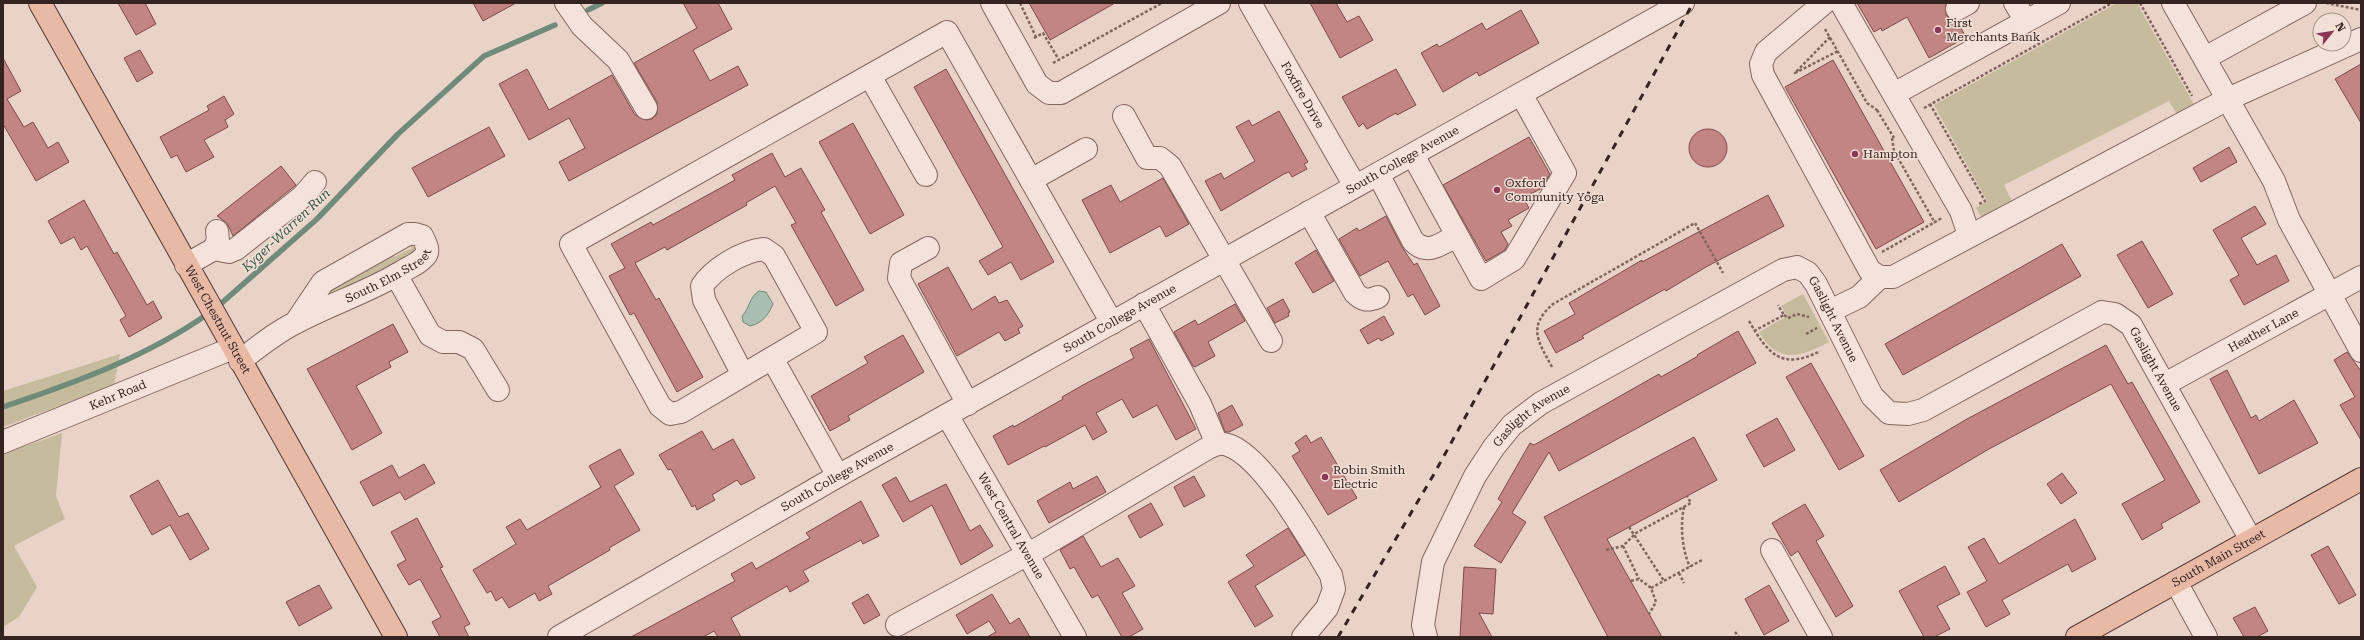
<svg xmlns="http://www.w3.org/2000/svg" width="2364" height="640" font-family="'Roboto Serif',serif">
  <style>
    .green { fill: #c6bc9d }
    .water { fill: #a9beb0; stroke: #708b7a }
    .lines { fill: none; stroke-linecap: round; stroke-linejoin: round }
    .stream { stroke: #708b7a; stroke-width: 5.5 }
    .building { fill: #c38583; stroke: #804948 }
    .minor-casing { stroke: #83655f; stroke-width: 24 }
    .major-casing { stroke: #523633; stroke-width: 24 }
    .path { stroke: #83655f; stroke-width: 2.5; stroke-dasharray: 3 2; stroke-linecap: butt }
    .minor { stroke: #f5e3db; stroke-width: 22 }
    .major { stroke: #e8baa5; stroke-width: 22 }
    .rail { stroke: #352321; stroke-width: 3; stroke-dasharray: 7 7; stroke-linecap: butt }
    .poi-dot { fill: #8b3657; stroke: #f2e0d7; stroke-width: 1.5 }
    .labels { text-anchor: middle; dominant-baseline: central; stroke-width: 3; stroke-linejoin: round; paint-order: stroke }
    .poi-label { font-size: 12px; fill: #352321; stroke: #f2e0d7; text-anchor: start }
    .street-label { font-size: 12px; fill: #352321; stroke: #f2e0d7 }
    .water-label { font-size: 13px; font-style: italic; fill: #325345; stroke: #f2e0d7 }
  </style>
  <rect width="100%" height="100%" fill="#e9d3c8"/>
  <path class="green" d="M2117,3H2137L2196,108L2178,116L2169,101L2004,185L2013,203L1982,218L1976,208L1987,201L1934,105Z
    M410,245H421L406,262L329,295L334,286L392,253L394,257L412,248Z
    M1803,294L1829,342C1801,357 1778,365 1759,332L1787,316L1781,306Z
    M120,354L114,385L3,427V391Z
    M62,433L56,496L65,519L14,546L37,587L19,617L3,627V454Z"/>
  <path class="water" d="M759,291L766,292L773,304C768,316 762,323 750,326L743,322L742,316C750,308 749,297 759,291Z"/>
  <g class="lines">
    <path class="stream" d="M588,10L602,3
      M216,308L317,219L398,134L484,56L555,25
      M3,407C74,383 147,357 209,313"/>
  </g>
  <path class="building" d="M118,3H145L156,24L136,35Z
    M473,3H516L483,21Z
    M683,3H718L732,29L693,50L710,81L738,66L748,85L569,181L559,162L585,148L569,118L529,140L499,84L527,69L549,110L612,75L635,115L646,120L652,119L657,114V102L634,63L697,28Z
    M1029,3H1115L1050,40Z
    M1310,3H1336L1347,22L1359,16L1373,40L1340,58Z
    M1857,3H1946V15L1951,20L1957,21L1966,37L1929,58L1907,17L1882,31L1881,28L1874,32Z
    M1521,10L1539,43L1479,76L1477,72L1443,92L1421,53L1437,44L1439,47L1482,23L1486,30Z
    M140,50L153,73L137,82L124,58Z
    M3,58L21,91L7,99L24,127L33,122L48,148L58,142L69,162L36,181L3,124Z
    M1833,60L1924,222L1876,249L1785,87Z
    M2361,64V123L2335,79Z
    M946,69L1054,262L1021,280L1011,262L988,275L979,261L1003,247L914,87Z
    M1396,69L1416,105L1397,115L1396,113L1367,129L1363,123L1359,127L1342,97Z
    M224,96L234,114L225,120L228,127L204,140L214,157L186,172L177,155L171,158L160,137L209,110L207,106Z
    M1279,111L1308,162L1304,164L1307,169L1292,177L1289,172L1284,174L1221,211L1205,181L1221,173L1224,179L1255,161L1236,127L1249,120L1252,126Z
    M853,123L904,215L870,234L819,142Z
    M489,127L505,156L428,197L412,168Z
    M1689 148a19 19 0 1 1 38 0a19 19 0 1 1-38 0Z
    M1529,137L1550,174L1542,188L1523,198L1529,208L1508,220L1512,226L1501,232L1508,244L1505,250L1486,261L1443,185Z
    M2229,147L2237,162L2201,182L2193,168Z
    M772,153L785,177L801,168L825,210L821,212L864,290L836,306L791,225L796,223L775,186L746,203L747,205L667,250L665,247L635,263L656,300L659,298L703,377L677,392L634,313L630,315L609,276L625,268L611,244L651,222L653,225L735,180L732,175Z
    M281,166L296,185L233,236L227,223L217,216Z
    M1163,178L1189,224L1166,237L1160,226L1110,253L1082,200L1111,185L1120,202Z
    M1768,195L1784,226L1706,267L1666,291L1665,289L1582,336L1584,338L1556,353L1544,331L1575,314L1569,303L1642,260V262Z
    M84,200L114,254L117,252L147,305L153,301L162,318L129,337L120,320L126,316L87,246L81,250L74,237L61,244L48,221Z
    M2255,206L2266,224L2241,238L2257,265L2276,255L2289,281L2244,305L2230,280L2239,275L2213,230Z
    M1386,216L1402,247L1414,265L1417,263L1440,306L1425,315L1413,294L1408,297L1388,261L1360,276L1339,239L1357,228L1359,231Z
    M2142,241L2173,294L2148,308L2117,255Z
    M2062,244L2081,276L1903,375L1885,344Z
    M1316,250L1334,281L1313,293L1295,263Z
    M948,267L972,310L995,296L999,303L1007,300L1023,326L1018,329L1020,333L1005,341L999,332L957,356L918,284Z
    M1283,299L1290,312L1288,313L1289,316L1275,323L1267,308Z
    M1235,304L1245,321L1208,342L1215,356L1195,367L1193,366L1174,332L1195,320L1198,325Z
    M1384,316L1394,334L1381,341L1379,338L1368,344L1360,330Z
    M393,324L408,352L389,362L391,367L356,386L382,433L352,450L307,369Z
    M1738,331L1756,363L1559,471L1549,452L1512,513L1526,522L1501,563L1474,546L1502,502L1498,499L1530,443L1534,445L1659,374L1661,377L1698,356L1697,355Z
    M903,335L924,372L848,416L850,420L830,431L811,396L868,363L864,357Z
    M1149,339L1196,429L1176,440L1157,405L1133,418L1122,399L1096,413L1107,432L1093,440L1085,425L1045,447L1044,446L1008,465L993,436L1013,425L1014,427L1063,399L1062,397L1083,385L1134,358L1130,349Z
    M2106,345L2128,384L2132,382L2200,502L2161,524L2163,528L2142,540L2122,504L2165,480L2111,384L1989,449L1899,502L1880,470L1967,419Z
    M2347,352L2361,371V440L2340,405L2355,397L2334,360Z
    M1811,363L1864,456L1839,470L1786,377Z
    M2227,370L2251,418L2256,415L2259,421L2294,400L2318,443L2259,474L2210,379Z
    M1232,405L1243,425L1229,432H1225L1218,413Z
    M1777,418L1795,450L1764,467L1746,435Z
    M702,431L713,450L733,439L755,478L741,485L737,480L712,495L715,500L697,510L695,505L692,507L671,469L668,470L659,455Z
    M1306,435L1311,443L1321,437L1357,498L1328,515L1292,456L1300,451L1295,443Z
    M1694,437L1717,480L1607,539L1662,637H1608L1544,517Z
    M620,449L634,474L614,486L640,530L609,548L610,550L548,586L552,594L539,601L535,593L509,608L502,597L496,601L491,591L487,593L473,570L516,544L506,527L520,519L527,530L601,487L589,466Z
    M424,464L435,483L405,500L400,492L373,506L360,482L392,465L399,478Z
    M2062,473L2077,493L2061,504L2047,484Z
    M1097,476L1106,492L1049,523L1037,501L1070,482L1073,489Z
    M1194,476L1205,496L1184,507L1174,487Z
    M896,477L910,502L946,484L970,531L980,525L993,546L961,565L932,505L903,522L882,485Z
    M158,480L179,517L188,513L209,549L190,560L170,525L152,535L130,496Z
    M861,501L879,536L863,544L861,540L803,571L809,581L790,592L787,586L731,618L741,637H718L714,631L703,637H631L735,581L731,574L752,562L756,569L810,538L806,533Z
    M1151,503L1163,525L1140,538L1128,516Z
    M1805,504L1824,536L1816,541L1853,606L1836,617L1798,551L1791,556L1772,523Z
    M417,518L443,567L440,568L470,624L464,627L469,637H440L432,622L441,617L420,579L409,585L397,565L406,560L391,532Z
    M2075,519L2096,559L2072,572L2068,564L2002,600L2010,614L1986,627L1967,592L1987,581L1968,547L1984,538L1999,564Z
    M1288,528L1305,555L1255,586L1273,616L1255,627L1228,582L1254,566L1246,555Z
    M1083,536L1101,567L1118,558L1135,586L1122,593L1143,629L1129,637H1122L1098,595L1092,598L1074,567L1070,569L1060,550Z
    M2328,546L2356,595L2339,604L2311,555Z
    M1945,566L1960,594L1937,606L1950,629L1934,637H1924L1899,591Z
    M1464,567L1496,569L1493,614L1479,613L1492,637H1460Z
    M319,585L332,608L299,626L286,602Z
    M1769,585L1789,621L1764,635L1745,599Z
    M868,594L880,615L864,624L852,603Z
    M992,594L1010,624L1019,618L1030,637H987L996,632L989,621L967,634L956,615Z
    M2255,607L2268,631L2257,637H2244L2233,618Z"/>
  <g class="lines">
    <defs>
      <g id="minor">
        <path d="M566,3L582,26L618,60L646,108"/>
        <path d="M992,3L1037,84L1049,93H1061L1219,3"/>
        <path id="s1" d="M1250,3L1355,186"/>
        <path d="M1824,3L1766,52L1761,64L1763,75L1870,271L1880,277H1893L2228,99L2361,39"/>
        <path d="M1841,3L1961,211L1969,235"/>
        <path d="M2015,3L2026,21"/>
        <path d="M2173,3L2274,181L2289,220L2361,351"/>
        <path d="M1957,9L1968,3"/>
        <path d="M2205,58L2305,3"/>
        <path d="M870,76L926,175"/>
        <path d="M1894,94L2059,3"/>
        <path d="M1124,116L1147,158H1160L1170,166L1271,341"/>
        <path d="M1413,155L1481,279L1514,259L1565,173L1521,94"/>
        <path d="M1378,174L1413,241C1427,256 1441,244 1456,236"/>
        <path d="M1031,180L1086,149"/>
        <path d="M1309,212L1355,293C1363,301 1368,301 1378,297"/>
        <path d="M928,248L901,263L899,278L968,404"/>
        <path d="M214,249L218,240L217,231"/>
        <path d="M186,265L214,249L229,252L236,249L302,197L315,182"/>
        <path d="M396,275L430,335L443,342H459L473,349L498,390"/>
        <path d="M1144,304L1200,404L1217,444"/>
        <path d="M1830,311L1859,297L1880,277"/>
        <path d="M772,358L838,476"/>
        <path id="s2" d="M240,361C258,347 275,333 295,323C330,304 369,292 403,271C409,267 418,264 423,258C431,252 426,244 422,236L415,234H408L323,282L296,322"/>
        <path d="M743,375L704,300L702,286C714,268 743,251 764,249L774,256L816,332L681,412L670,414L660,406L571,244L947,32L1112,323"/>
        <path id="s3" d="M2165,384L2361,277"/>
        <path id="s4" d="M947,415L1075,637"/>
        <path id="s5" d="M3,442L233,348"/>
        <path d="M1772,550L1821,637"/>
        <path d="M2176,582L2206,637"/>
        <path d="M897,625L1039,548L1208,448C1214,445 1221,442 1228,445C1264,457 1311,542 1331,575L1334,589L1327,608L1303,637"/>
        <path id="s6" d="M559,637L838,476L1683,3"/>
        <path id="s7" d="M1426,637L1423,625L1433,562L1475,476L1494,447L1512,425L1541,403L1783,270L1797,267L1808,273L1816,284L1872,396L1889,413L1908,414L1923,410L2102,312L2115,314L2131,325L2251,540"/>
      </g>
      <g id="major">
        <path id="s8" d="M40,3L396,637"/>
        <path id="s9" d="M2077,637L2361,479"/>
      </g>
    </defs>
    <use href="#minor" class="minor-casing"/>
    <use href="#major" class="major-casing"/>
    <path class="path" d="M1020,3L1036,37
      M2140,3L2192,96
      M2326,3L2361,10
      M1825,29L1867,103L1877,110
      M1830,37L1795,73L1838,51
      M1034,38L1043,33L1059,60
      M1053,63L1162,3
      M1930,104L1985,201L1979,204
      M1924,108L2112,3
      M1877,110L1894,138
      M1892,138L1894,151L1935,223
      M1882,252L1942,218
      M1784,315L1788,318L1797,314L1809,317
      M1749,321C1768,354 1782,371 1820,351
      M1754,331L1784,315L1778,305
      M1806,334L1817,328
      M1552,367C1538,341 1527,327 1553,304L1695,223L1723,273
      M1684,507C1680,527 1682,549 1690,567
      M1629,527L1664,581
      M1623,546L1639,579
      M1606,550L1623,546L1636,533L1691,503L1687,496
      M1679,573L1684,583
      M1631,581L1639,579L1651,588L1656,602L1649,614
      M1651,588L1702,560
      M1735,632L1739,637"/>
    <use href="#minor" class="minor"/>
    <use href="#major" class="major"/>
    <path class="rail" d="M1338,637L1434,474L1693,3"/>
  </g>
  <g class="poi-dot">
    <circle cx="1938" cy="30" r="4"/>
    <circle cx="1855" cy="154" r="4"/>
    <circle cx="1497" cy="190" r="4"/>
    <circle cx="1325" cy="477" r="4"/>
  </g>
  <g class="labels">
    <g class="poi-label">
      <text x="1946" y="23">First<tspan x="1946" dy="14">Merchants Bank</tspan></text>
      <text x="1863" y="154">Hampton</text>
      <text x="1505" y="183">Oxford<tspan x="1505" dy="14">Community Yoga</tspan></text>
      <text x="1333" y="470">Robin Smith<tspan x="1333" dy="14">Electric</tspan></text>
    </g>
    <g class="street-label">
      <text stroke="none"><textPath href="#s1" startOffset="106">Foxfire Drive</textPath></text>
      <text stroke="none"><textPath href="#s6" startOffset="969">South College Avenue</textPath></text>
      <text stroke="none"><textPath href="#s2" startOffset="172">South Elm Street</textPath></text>
      <text stroke="none"><textPath href="#s6" startOffset="645">South College Avenue</textPath></text>
      <text stroke="none"><textPath href="#s8" startOffset="363">West Chestnut Street</textPath></text>
      <text stroke="none"><textPath href="#s7" startOffset="627">Gaslight Avenue</textPath></text>
      <text stroke="none"><textPath href="#s3" startOffset="112">Heather Lane</textPath></text>
      <text stroke="none"><textPath href="#s7" startOffset="1059">Gaslight Avenue</textPath></text>
      <text stroke="none"><textPath href="#s5" startOffset="124">Kehr Road</textPath></text>
      <text stroke="none"><textPath href="#s7" startOffset="256">Gaslight Avenue</textPath></text>
      <text stroke="none"><textPath href="#s6" startOffset="321">South College Avenue</textPath></text>
      <text stroke="none"><textPath href="#s4" startOffset="128">West Central Avenue</textPath></text>
      <text stroke="none"><textPath href="#s9" startOffset="162">South Main Street</textPath></text>
    </g>
    <g class="water-label">
      <text transform="translate(286 230) rotate(-43)">Kyger-Warren Run</text>
    </g>
  </g>
  <rect width="2364" height="640" fill="none" stroke="#352321" stroke-width="8"/>
  <g transform="translate(2332 32) rotate(60)"><circle r="19" fill="#f2e0d7" stroke="#a6948e"/>
  <path d="M0-3L7 15L0 10L-7 15Z" fill="#8b3657"/>
  <text y="-6" font-size="11" font-weight="bold" text-anchor="middle" fill="#352321">N</text>
  </g>
</svg>
